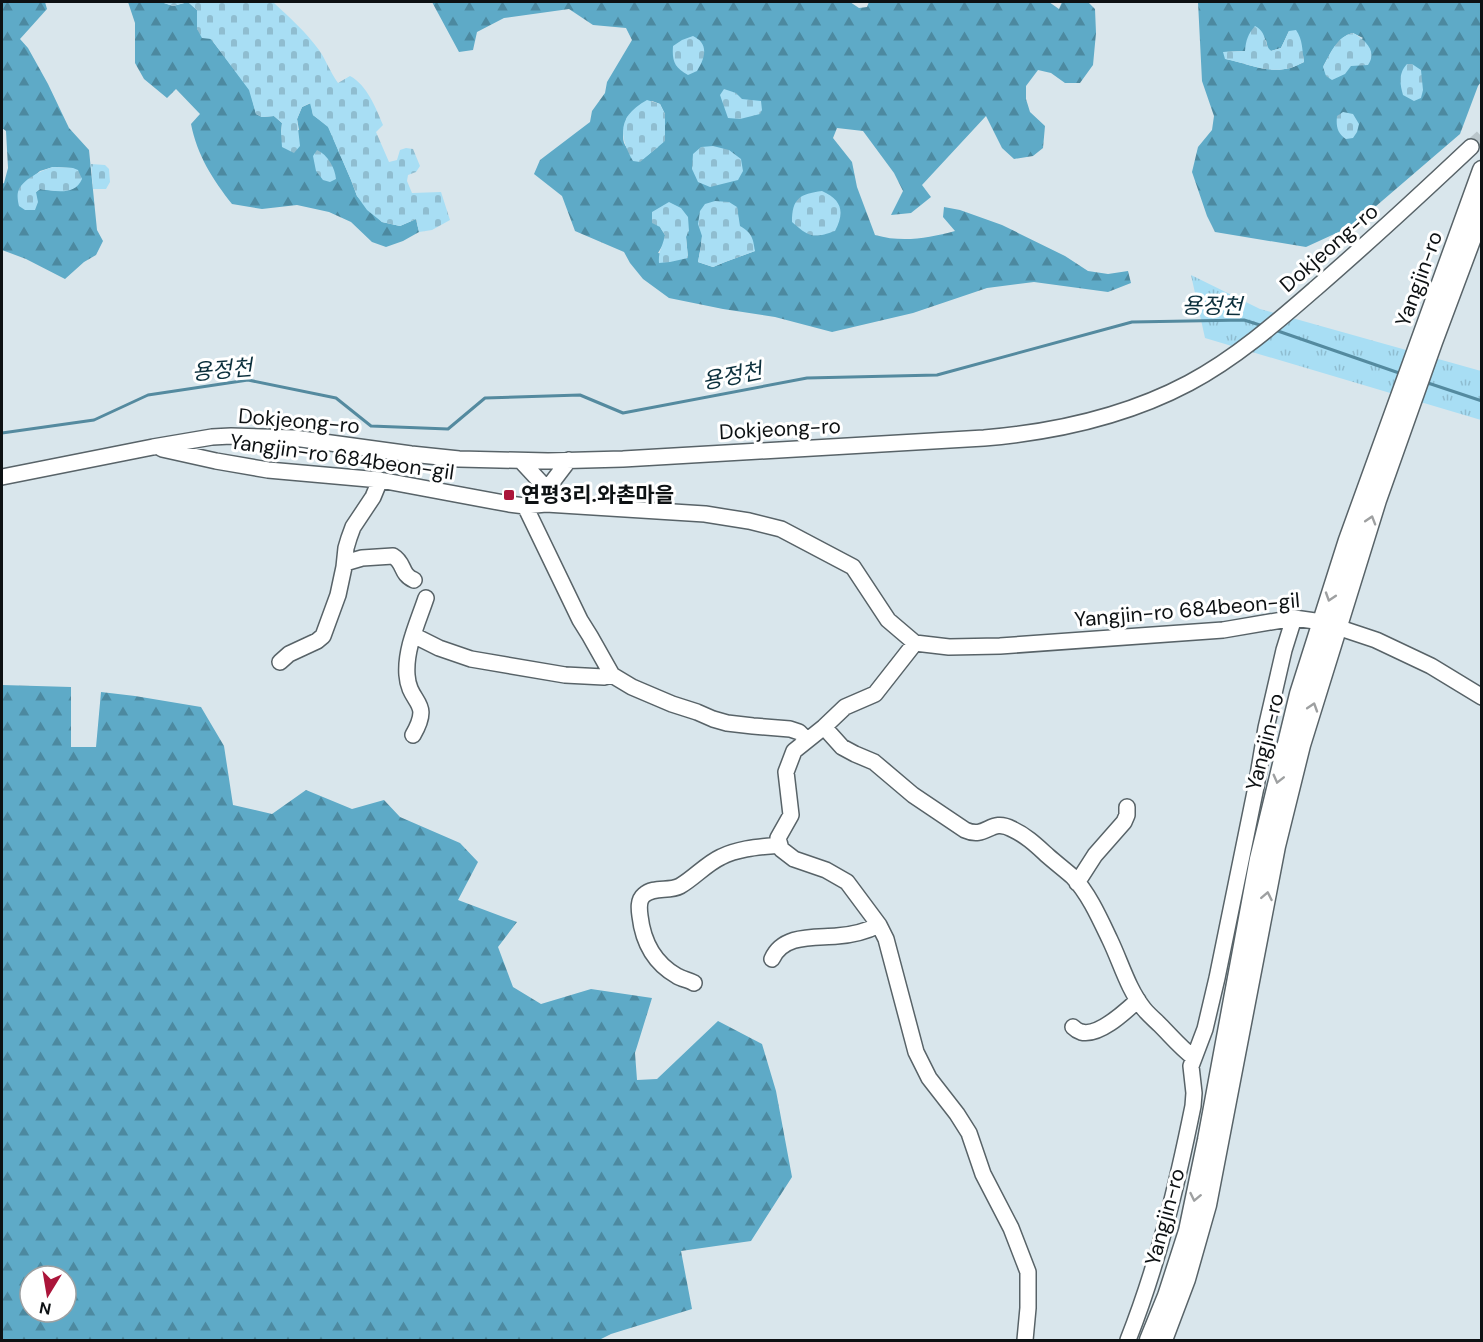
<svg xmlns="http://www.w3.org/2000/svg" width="1483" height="1342" font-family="'DM Sans','Noto Sans KR',sans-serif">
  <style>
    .grass { fill: url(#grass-tufts) }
    .forest { fill: url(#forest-firs); fill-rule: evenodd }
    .cemetery { fill: url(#cemetery-stones) }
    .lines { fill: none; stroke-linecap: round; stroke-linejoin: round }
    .stream { stroke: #548a9f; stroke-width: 3 }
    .minor-tunnel { stroke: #bac6cb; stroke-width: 15; stroke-dasharray: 15 8; stroke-linecap: butt }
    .minor-casing { stroke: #586368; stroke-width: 18 }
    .major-casing { stroke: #586368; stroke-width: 21 }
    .minor { stroke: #fff; stroke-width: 15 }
    .major { stroke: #fff; stroke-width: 18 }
    .oneway { stroke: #9ea0a1 }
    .poi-dot { fill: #ab153a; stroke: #fff; stroke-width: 2 }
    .labels { text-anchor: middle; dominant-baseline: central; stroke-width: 6; stroke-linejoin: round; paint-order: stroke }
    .street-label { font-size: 21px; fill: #0d1113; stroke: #fff }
    .poi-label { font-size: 21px; font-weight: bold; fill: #0d1113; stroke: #fff; text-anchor: start }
    .water-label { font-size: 22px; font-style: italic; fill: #0b2f3c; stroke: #fff }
  </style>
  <defs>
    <pattern id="grass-tufts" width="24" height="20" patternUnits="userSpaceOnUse" patternTransform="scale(1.5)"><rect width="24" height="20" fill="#a8def4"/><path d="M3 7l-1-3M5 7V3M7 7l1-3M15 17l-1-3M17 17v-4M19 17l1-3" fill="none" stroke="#8fbdd0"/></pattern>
    <pattern id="forest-firs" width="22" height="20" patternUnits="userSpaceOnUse" patternTransform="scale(1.5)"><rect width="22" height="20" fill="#5eaac7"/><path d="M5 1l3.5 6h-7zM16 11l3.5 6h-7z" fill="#4c89a0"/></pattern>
    <pattern id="cemetery-stones" width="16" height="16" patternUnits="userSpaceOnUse" patternTransform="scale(1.5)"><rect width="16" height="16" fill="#a8def4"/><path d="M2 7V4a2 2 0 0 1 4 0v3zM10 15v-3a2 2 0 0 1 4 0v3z" fill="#8fbdd0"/></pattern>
  </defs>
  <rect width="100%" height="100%" fill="#d9e6ec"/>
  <path class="grass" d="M1191,275L1260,309L1481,371V420L1205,338Z"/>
  <path class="forest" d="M2,2H45L47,9L20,39L28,48L48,84L69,128L89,150L97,230L103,241L96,255L84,262L65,279L26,259L2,250V184L4,183L8,168L6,131L2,128ZM53,167L73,168L58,191L40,189L36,192L34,176L40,171Z
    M128,2H163L164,3L173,6L188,2L197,10V29L211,39L250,90L256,114L262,117L274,116L282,123L281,133L299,130L297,119L302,107L311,103L313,115L328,126L351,180L357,196L382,222L400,226L416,219L419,232L403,241L386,247L372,242L351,222L329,212L297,205L262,209L232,204C213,180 197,155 191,124L200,114L176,89L167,98L144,79L135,63V23Z
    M432,2H850L859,8L867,7L869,2H1049L1059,9L1062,2H1088L1095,9L1096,33L1093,65L1080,83H1065L1051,73L1038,70L1026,86V99L1030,112L1045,126L1043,148L1033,156L1014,159L1002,148L986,116L922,185L931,197L911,213L891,215L903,191L894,173L863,131L837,128L833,138L852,162L857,187L875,235C903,243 928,238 955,231L943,217L944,207L960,210L1002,225L1065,256L1088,271L1108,274L1128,271L1131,283L1108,292L1034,282L987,288L913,313L832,332L775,317L723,309L669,298L643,279L630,263L624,252L575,231L562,196L534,174L540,160L590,122L592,111L605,93L607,82L632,40L626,28L593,25L569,9L504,18L477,32L473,50L459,52ZM652,101L660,104L665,114L658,147L640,161C621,144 620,142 627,117ZM737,207L739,226L755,251L725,262L713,267L698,262L701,246L702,236ZM660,227L686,237L688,258L658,253L664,243L665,235Z
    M1198,2H1481V82L1478,86L1460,134L1354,225L1306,247L1215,232L1207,216L1192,172L1198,147L1212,130L1214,116L1202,81ZM1289,31L1303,55L1304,62C1299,64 1294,67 1290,68C1268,74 1246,63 1226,59L1224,52L1245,51L1266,40L1268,49L1271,51L1281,48ZM1353,33L1363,38L1323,67C1330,54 1338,36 1353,33Z
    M2,685L71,687V747H96L101,692L135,696L201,707L224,746L233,805L272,814L306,790L352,809L384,800L400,817L460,843L478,862L458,900L517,922L498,947L513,987L541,1004L591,989L652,998L635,1053L637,1080L657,1079L718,1021L762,1044L776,1091L792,1177L751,1241L681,1251L692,1309L611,1334L599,1340H2ZM30,1276H66V1312H30Z"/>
  <path class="cemetery" d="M163,2H273C289,17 306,32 319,50C326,60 330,72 338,83L350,76C367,85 376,108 383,125L376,132L389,162L397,160L400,150L406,148L413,149L420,166L416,172L408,175L407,181L412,193L441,192L450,220L432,230L419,232L416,219L400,226L382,222L367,210L357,196L351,180L328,127L313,115L310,103L302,107L297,119L300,146L294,153L282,147L281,133L282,123L274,116L262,117L256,114L249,90L211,39L202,38L197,29V10L188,2L173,6L164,3Z
    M1255,26C1268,33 1263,43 1271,51L1281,48L1289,31L1296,30C1303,40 1302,50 1304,62C1299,64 1294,67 1290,68C1268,74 1246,63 1225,59L1223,52L1245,51C1246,40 1248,34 1255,26Z
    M1353,33C1365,40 1378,51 1368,65L1351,66L1345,74L1332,80L1326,76L1323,67C1330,54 1337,36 1353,33Z
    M693,36C696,38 699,39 701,42C708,51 702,63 697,71L688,75C674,67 672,61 673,46L682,40Z
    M1407,64H1412L1421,70L1423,90L1421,98L1414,101L1403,95C1400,84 1398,74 1407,64Z
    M724,89L736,93L742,99L761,101L762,110L760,114L740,119L728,118L720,95Z
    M647,100L660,104L665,114V141L640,162L633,161C618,135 618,116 647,100Z
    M1343,112L1353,114L1359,124L1357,132L1353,138L1346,139C1337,133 1336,126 1337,116Z
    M713,146L729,150L741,159L743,171L738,180L710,187L698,182L692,169L693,154L701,147Z
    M317,150C328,155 335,168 336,179L330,182L323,180L316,171L313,156Z
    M91,164L105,165L109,169L110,182L106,189H93Z
    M53,167L73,168L78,170L82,179C75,196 55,191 40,189L36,192L38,202L35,210H25L19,206C18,202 17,196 18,192C21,180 42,170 53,167Z
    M822,191C842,200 845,212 835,231C813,239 809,237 792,222C792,198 800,194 822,191Z
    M715,201L729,202L737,207L740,226C752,233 753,238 755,251L725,262L713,267L698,262L701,246L702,236L698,224L700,211L705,204Z
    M669,202L681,208L688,217L689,231L686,237L688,258L670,262L659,263C658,251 663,246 665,235L660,227L652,223V212Z"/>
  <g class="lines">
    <path class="stream" d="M1275,330L1402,374
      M1425,382L1482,401
      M2,433L94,420L148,395L248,380L336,398L371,426L448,429L485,398L580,395L623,413L807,378L937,375L1132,322L1244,320L1263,326"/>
    <path class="minor-tunnel" d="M1471,147L1482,137"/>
    <defs>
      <path id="minor" d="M162,449L216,461L268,470L380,480L509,504L525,506L546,504L705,514L749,521L781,529L853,567L888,620L915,643L949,647L1000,646L1223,630L1294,618L1322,622L1376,640L1431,666L1482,697
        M521,461L547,489L569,460
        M2,477L153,447L212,437L231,436L294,438L411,454L459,459L548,461L623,459L984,438C1055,432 1125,417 1189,383C1236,358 1277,322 1316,288C1369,242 1420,195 1471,147
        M525,506L580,620L590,636L612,675
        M345,563L362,558L393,556C405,563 400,574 414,580
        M413,635L439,648L471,659L565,675L604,677L612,675L632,687L672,704L697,712L713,719L727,723L753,726L790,729L799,732L807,740
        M915,643L875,694L845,707L824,727L794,751L786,772L791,815L778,838L781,849L794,859L826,870L847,882L879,925L886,939L916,1052L929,1078L957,1114L969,1133L983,1174L1011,1228L1028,1272V1308L1025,1340
        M280,662L289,654L317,641L323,636L338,595L344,567L346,548L349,538L353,527L373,497L380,480
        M824,727L842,747L855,754L874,762L913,795L965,830C987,840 990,817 1012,829C1027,836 1037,846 1048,856C1056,863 1065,870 1073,877C1089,894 1100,919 1110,940C1121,963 1128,989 1144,1009C1149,1015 1155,1020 1160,1025C1171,1036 1181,1048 1193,1057
        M413,735C433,700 409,705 407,675C405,649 418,622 426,598
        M1077,883L1095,855L1124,822L1127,815V807
        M772,959C783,934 814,938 837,936C852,935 865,932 879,925
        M694,983C689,980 682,979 677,976C654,963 643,942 640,916C639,909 638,900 644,895C654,886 669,892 680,886C694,878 706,864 721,857C739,848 760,847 780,845
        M1073,1027C1075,1029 1078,1031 1081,1032C1099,1037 1126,1011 1138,1000
        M1128,1340C1158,1264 1177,1185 1193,1106L1194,1093L1191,1066L1205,1029L1217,978L1256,787L1266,728L1284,650L1294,618"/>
      <path id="major" d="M1149,1340L1167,1296L1188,1231L1207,1140L1259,859L1299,694L1348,540L1482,170
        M1163,1340L1186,1279L1207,1205L1276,846L1301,745L1377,500L1433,342L1482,211"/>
    </defs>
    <use href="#minor" class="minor-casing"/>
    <use href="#major" class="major-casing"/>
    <use href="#minor" class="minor"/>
    <use href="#major" class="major"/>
  </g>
  <defs><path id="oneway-chevron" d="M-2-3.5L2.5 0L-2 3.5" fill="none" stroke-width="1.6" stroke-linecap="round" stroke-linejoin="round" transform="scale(1.5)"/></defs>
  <g class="oneway">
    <use href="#oneway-chevron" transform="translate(1371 520) rotate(-73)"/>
    <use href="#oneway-chevron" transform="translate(1330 597) rotate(108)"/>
    <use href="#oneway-chevron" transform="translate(1313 707) rotate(-72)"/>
    <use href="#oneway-chevron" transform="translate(1278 779) rotate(104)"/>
    <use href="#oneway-chevron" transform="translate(1267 896) rotate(-79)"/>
    <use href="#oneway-chevron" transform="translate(1195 1197) rotate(102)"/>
  </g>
  <rect class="poi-dot" x="503" y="489" width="12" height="12" rx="3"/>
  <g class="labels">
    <g class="street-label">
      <text transform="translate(1329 248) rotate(-41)">Dokjeong-ro</text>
      <text transform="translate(1419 279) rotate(-70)">Yangjin-ro</text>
      <text transform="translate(299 421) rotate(5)">Dokjeong-ro</text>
      <text transform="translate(780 429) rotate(-3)">Dokjeong-ro</text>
      <text transform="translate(342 457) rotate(8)">Yangjin-ro 684beon-gil</text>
      <text transform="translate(1187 610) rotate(-5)">Yangjin-ro 684beon-gil</text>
      <text transform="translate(1265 742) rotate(-76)">Yangjin-ro</text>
      <text transform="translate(1165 1217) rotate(-75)">Yangjin-ro</text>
    </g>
    <g class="poi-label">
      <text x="521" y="495">연평3리.와촌마을</text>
    </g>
    <g class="water-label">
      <text transform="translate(1212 306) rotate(1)">용정천</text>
      <text transform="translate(222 370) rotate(-5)">용정천</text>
      <text transform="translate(732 376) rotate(-11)">용정천</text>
    </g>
  </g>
  <rect width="1483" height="1342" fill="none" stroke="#0d1113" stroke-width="6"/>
  <g transform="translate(48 1294) rotate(191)"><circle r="28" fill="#ffffff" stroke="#9ea0a1" stroke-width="1.5"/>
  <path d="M0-4.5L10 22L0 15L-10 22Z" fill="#ab153a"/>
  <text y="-9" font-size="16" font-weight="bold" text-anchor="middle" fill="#0d1113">N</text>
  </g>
</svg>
